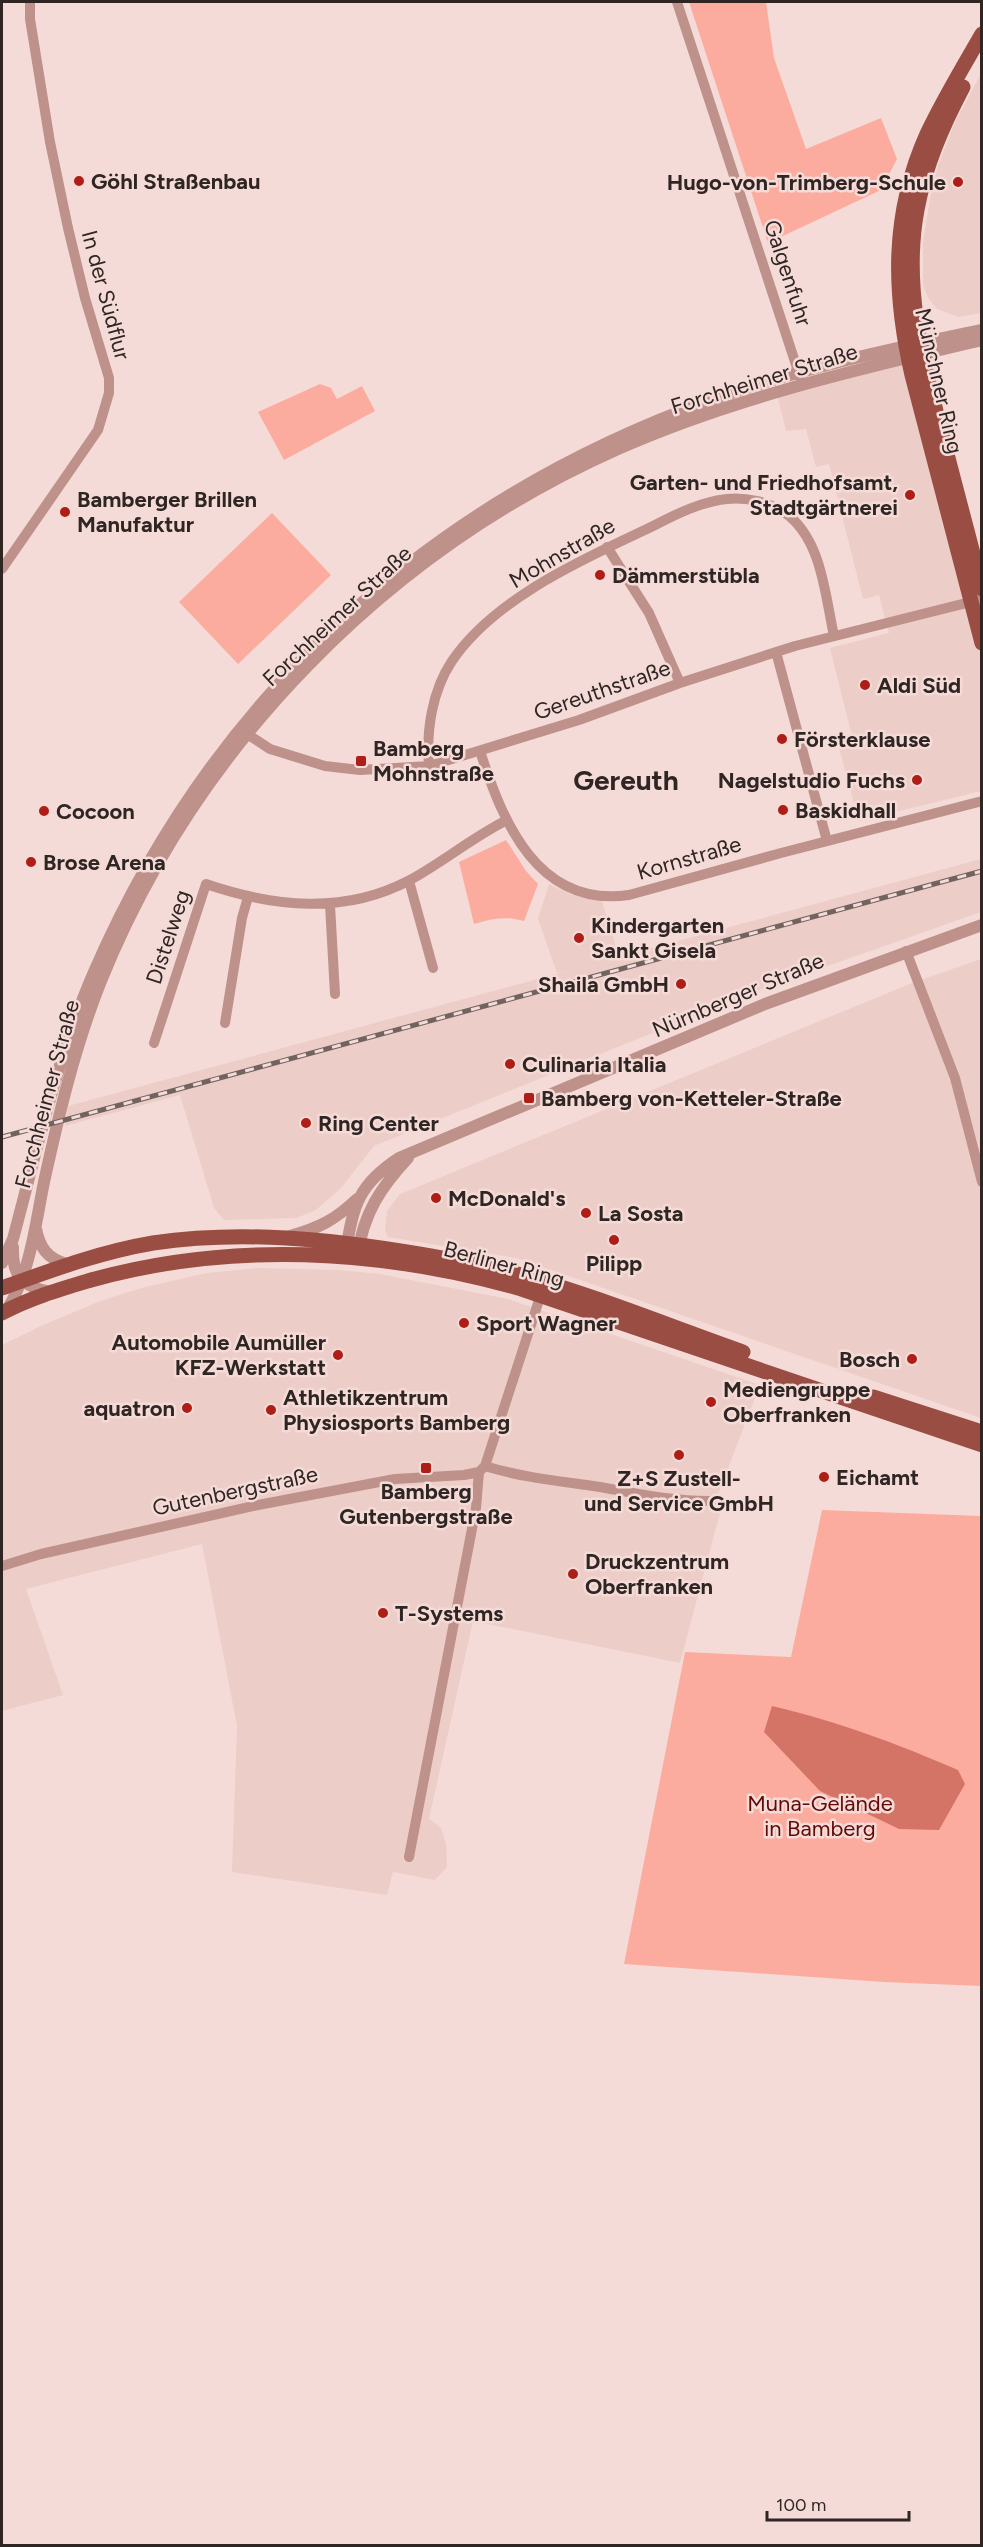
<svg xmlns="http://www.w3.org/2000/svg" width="983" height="2547" font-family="Figtree,sans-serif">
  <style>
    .built { fill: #edcdc7 }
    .green { fill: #fcac9f }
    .water { fill: #d47467 }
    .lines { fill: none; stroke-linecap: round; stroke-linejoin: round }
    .minor { stroke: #be928b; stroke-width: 10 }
    .tertiary { stroke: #be928b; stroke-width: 12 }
    .primary { stroke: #994d43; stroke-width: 15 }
    .rail-casing { stroke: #716360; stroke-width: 5 }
    .rail { stroke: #f5dbd7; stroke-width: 3; stroke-dasharray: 9; stroke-linecap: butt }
    .poi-dot { fill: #ae1d16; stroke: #f5dbd7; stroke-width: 2 }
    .labels { text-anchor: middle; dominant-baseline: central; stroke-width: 5; stroke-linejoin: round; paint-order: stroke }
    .poi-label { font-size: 22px; font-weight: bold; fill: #2f2624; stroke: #f5dbd7; text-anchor: start }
    .street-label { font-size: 22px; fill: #2f2624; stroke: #f5dbd7 }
    .park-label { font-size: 22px; fill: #630906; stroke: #f5dbd7 }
    .district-label { font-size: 28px; font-weight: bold; fill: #2f2624; stroke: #f5dbd7 }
  </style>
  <rect width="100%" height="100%" fill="#f5dbd7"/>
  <path class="built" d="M981,74V313L958,317L937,309L928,298L923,285V242L930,199L938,165L956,120Z
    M914,350L977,612L981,610V791L859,821L839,748L854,744L830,648L889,633L879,595L863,599L829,464L816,467L806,429L786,431L776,390Z
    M981,859V912L751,993L374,1146L341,1188L316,1210L296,1218L224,1220L214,1208L180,1095L65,1126L68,1106L567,971L557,973L538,919L549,884L572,895L602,901L619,957Z
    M981,959V1418L516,1258L388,1237L385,1230L387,1211L400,1194L912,983Z
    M258,1268L338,1270L380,1274L508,1299L760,1385L714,1505L720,1513L680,1663L473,1621L429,1819L441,1828L446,1844L447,1867L435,1880L393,1872L387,1895L232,1872L237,1726L202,1544L26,1589L63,1695L2,1711V1345L41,1326L100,1301L145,1287L207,1273Z"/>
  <path class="green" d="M689,2H766L774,58L806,149L881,118L897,159L881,190L768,243Z
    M320,384L331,388L337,399L362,386L375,411L284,460L258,412Z
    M272,513L331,575L238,664L179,602Z
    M506,840L526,871L538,884L524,921C506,916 492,918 474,924L459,862Z
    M822,1510L981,1516V1986L884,1982L624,1964L685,1652L791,1657Z"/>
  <path class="water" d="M772,1706C840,1722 895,1743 958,1770L965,1784L939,1830L899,1829L820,1791L764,1732Z"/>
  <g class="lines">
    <path class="minor" d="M677,2L801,380
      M607,547L649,613L680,683
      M2,569L98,430L109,393V378L85,298L68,228L50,142L30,19V2
      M776,652L827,841
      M247,734L270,749L325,766L360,770L429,766L579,720L680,683L795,646L982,599
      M480,751C503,823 538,908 629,895L781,853L982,801
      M429,766C426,731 432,691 452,661C494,599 581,560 647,529C673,516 698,502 727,499C746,497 768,502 784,512C822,538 825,595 834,636
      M409,881L433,968
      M330,905L335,994
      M906,951L955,1078L982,1182
      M225,1023L242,918L248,897
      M154,1043L206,884C274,907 344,915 410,880C443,862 473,837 507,820
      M485,1466C523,1478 561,1481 600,1487C639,1494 675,1502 715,1501
      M2,1566L41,1554L258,1505L395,1479L464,1475L479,1472L485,1466L542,1291
      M409,1857L476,1508L479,1472"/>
    <path class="tertiary" d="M36,1229C40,1248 47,1258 66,1264
      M290,1236C319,1228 335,1220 357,1199
      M13,1247C12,1277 22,1287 52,1292
      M346,1251C353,1205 359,1184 399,1158L765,1004L982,925
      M358,1254C363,1214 381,1187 408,1158
      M2,1263L13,1239C37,1150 57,1057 94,972C213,697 430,501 711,400C799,369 890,349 982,330
      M7,1310C31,1270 35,1226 44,1182C59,1114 75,1046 101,981C196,746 386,552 618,449C733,398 859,369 982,340"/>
    <path class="primary" d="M982,34C963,67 943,100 927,134C891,214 893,292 912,375L982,643
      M963,87C942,127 925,166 917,210C903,284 922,359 941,430C954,483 969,536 982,589
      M2,1288C52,1270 100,1252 153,1243C241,1230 331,1239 419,1254C453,1260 487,1265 521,1275C596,1296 669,1326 743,1352
      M2,1313C30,1298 61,1289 91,1280C231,1241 379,1249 518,1288L982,1445
      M873,1397L982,1432"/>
    <defs>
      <path id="rail" d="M2,1137L982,871"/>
    </defs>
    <use href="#rail" class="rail-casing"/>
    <use href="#rail" class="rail"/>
  </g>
  <g class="poi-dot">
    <circle cx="79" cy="181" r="6"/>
    <circle cx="958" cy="182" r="6"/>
    <circle cx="910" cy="495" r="6"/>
    <circle cx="65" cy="512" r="6"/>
    <circle cx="600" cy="575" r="6"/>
    <circle cx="865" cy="685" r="6"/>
    <circle cx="782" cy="739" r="6"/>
    <rect x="355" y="755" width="12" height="12" rx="3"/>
    <circle cx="917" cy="780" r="6"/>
    <circle cx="783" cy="810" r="6"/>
    <circle cx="44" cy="811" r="6"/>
    <circle cx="31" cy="862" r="6"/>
    <circle cx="579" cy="938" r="6"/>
    <circle cx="681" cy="984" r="6"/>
    <circle cx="510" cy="1064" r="6"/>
    <rect x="523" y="1092" width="12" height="12" rx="3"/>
    <circle cx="306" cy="1123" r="6"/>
    <circle cx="436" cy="1198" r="6"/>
    <circle cx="586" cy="1213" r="6"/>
    <circle cx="614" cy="1240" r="6"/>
    <circle cx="464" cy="1323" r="6"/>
    <circle cx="338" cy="1355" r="6"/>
    <circle cx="912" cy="1359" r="6"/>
    <circle cx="711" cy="1402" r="6"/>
    <circle cx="187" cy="1408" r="6"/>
    <circle cx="271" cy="1410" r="6"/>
    <circle cx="679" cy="1455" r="6"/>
    <rect x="420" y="1462" width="12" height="12" rx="3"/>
    <circle cx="824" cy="1477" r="6"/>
    <circle cx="573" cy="1574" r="6"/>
    <circle cx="383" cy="1613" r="6"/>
  </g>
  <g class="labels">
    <g class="poi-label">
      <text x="91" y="181">Göhl Straßenbau</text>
      <text x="946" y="182" text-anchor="end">Hugo-von-Trimberg-Schule</text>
      <text x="898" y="482" text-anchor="end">Garten- und Friedhofsamt,<tspan x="898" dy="25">Stadtgärtnerei</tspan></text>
      <text x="77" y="499">Bamberger Brillen<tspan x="77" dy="25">Manufaktur</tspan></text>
      <text x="612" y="575">Dämmerstübla</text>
      <text x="877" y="685">Aldi Süd</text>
      <text x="794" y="739">Försterklause</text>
      <text x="373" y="748">Bamberg<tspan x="373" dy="25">Mohnstraße</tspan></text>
      <text x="905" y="780" text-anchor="end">Nagelstudio Fuchs</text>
      <text x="795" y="810">Baskidhall</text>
      <text x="56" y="811">Cocoon</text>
      <text x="43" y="862">Brose Arena</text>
      <text x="591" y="925">Kindergarten<tspan x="591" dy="25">Sankt Gisela</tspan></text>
      <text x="669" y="984" text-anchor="end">Shaila GmbH</text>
      <text x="522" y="1064">Culinaria Italia</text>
      <text x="541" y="1098">Bamberg von-Ketteler-Straße</text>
      <text x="318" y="1123">Ring Center</text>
      <text x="448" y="1198">McDonald's</text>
      <text x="598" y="1213">La Sosta</text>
      <text x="614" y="1263" text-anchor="middle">Pilipp</text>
      <text x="476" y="1323">Sport Wagner</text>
      <text x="326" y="1342" text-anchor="end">Automobile Aumüller<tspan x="326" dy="25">KFZ-Werkstatt</tspan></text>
      <text x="900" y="1359" text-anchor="end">Bosch</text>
      <text x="723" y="1389">Mediengruppe<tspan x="723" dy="25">Oberfranken</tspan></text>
      <text x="283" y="1397">Athletikzentrum<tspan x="283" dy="25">Physiosports Bamberg</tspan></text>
      <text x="175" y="1408" text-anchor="end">aquatron</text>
      <text x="836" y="1477">Eichamt</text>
      <text x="679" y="1478" text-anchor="middle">Z+S Zustell-<tspan x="679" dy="25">und Service GmbH</tspan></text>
      <text x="426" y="1491" text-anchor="middle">Bamberg<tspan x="426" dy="25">Gutenbergstraße</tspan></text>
      <text x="585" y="1561">Druckzentrum<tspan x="585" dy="25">Oberfranken</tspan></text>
      <text x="395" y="1613">T-Systems</text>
    </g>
    <g class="street-label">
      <text transform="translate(788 273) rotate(72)">Galgenfuhr</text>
      <text transform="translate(106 295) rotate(75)">In der Südflur</text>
      <text transform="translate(764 379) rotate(-17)">Forchheimer Straße</text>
      <text transform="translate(939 381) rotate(77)">Münchner Ring</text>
      <text transform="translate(562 553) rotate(-30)">Mohnstraße</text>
      <text transform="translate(337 616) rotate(-43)">Forchheimer Straße</text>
      <text transform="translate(602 690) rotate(-19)">Gereuthstraße</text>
      <text transform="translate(689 858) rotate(-16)">Kornstraße</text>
      <text transform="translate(168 937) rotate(-72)">Distelweg</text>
      <text transform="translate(738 995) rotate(-23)">Nürnberger Straße</text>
      <text transform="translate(47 1094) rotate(-75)">Forchheimer Straße</text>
      <text transform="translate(504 1264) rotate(15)">Berliner Ring</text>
      <text transform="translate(235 1491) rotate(-12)">Gutenbergstraße</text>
    </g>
    <g class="park-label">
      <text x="820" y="1803">Muna-Gelände<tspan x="820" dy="25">in Bamberg</tspan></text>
    </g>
    <g class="district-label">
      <text x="626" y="780">Gereuth</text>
    </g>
  </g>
  <rect width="983" height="2547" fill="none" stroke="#2f2624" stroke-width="6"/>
  <path d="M767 2511v9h142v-9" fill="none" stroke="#2f2624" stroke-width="3"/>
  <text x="776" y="2511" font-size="18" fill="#2f2624" stroke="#f5dbd7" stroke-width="4.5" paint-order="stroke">100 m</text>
</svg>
